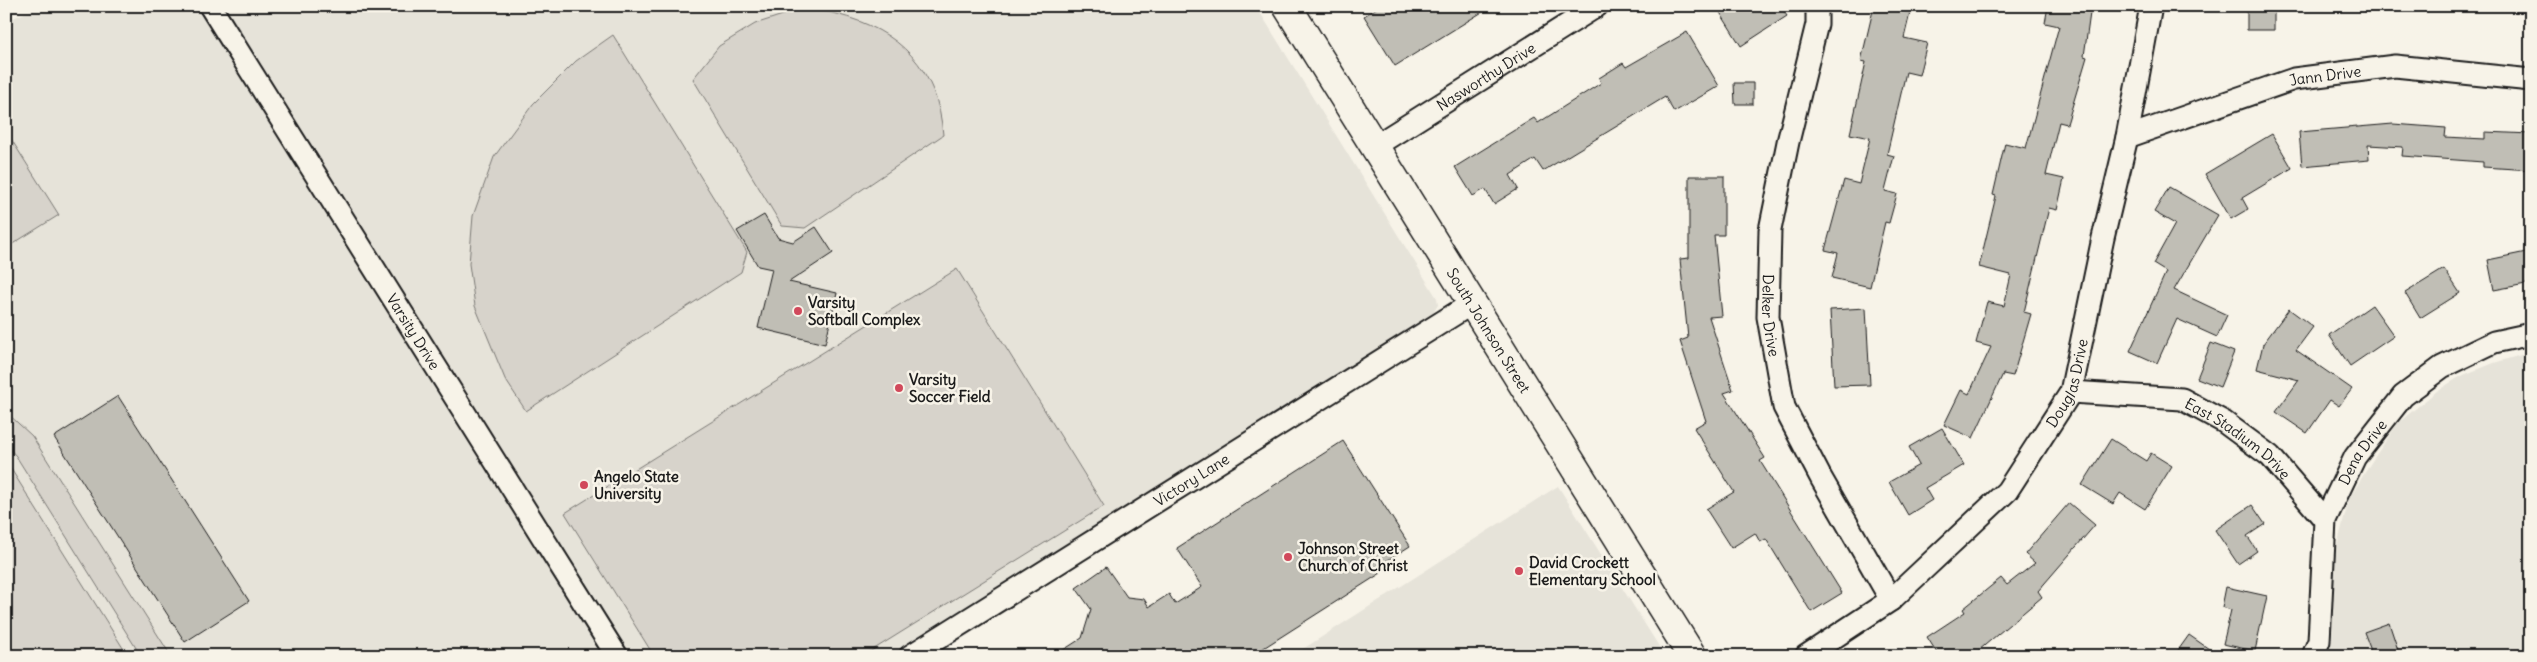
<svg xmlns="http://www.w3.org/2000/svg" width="2537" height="662" font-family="Delius,sans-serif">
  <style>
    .built { fill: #e6e3d9 }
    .green { fill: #d7d3cb; stroke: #7a7874 }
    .building { fill: #c0beb5; stroke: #1c1c1c }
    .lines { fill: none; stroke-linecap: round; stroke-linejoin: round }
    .street-casing { stroke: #1c1c1c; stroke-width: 25 }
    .secondary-casing { stroke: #1c1c1c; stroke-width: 31 }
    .street { stroke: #f7f3e8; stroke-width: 21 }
    .secondary { stroke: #f7f3e8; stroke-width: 28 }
    .poi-dot { fill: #d1495b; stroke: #f7f3e8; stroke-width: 2 }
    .labels { text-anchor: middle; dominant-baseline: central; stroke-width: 5; stroke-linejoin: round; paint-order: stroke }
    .street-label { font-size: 15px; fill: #1c1c1c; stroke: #f7f3e8 }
    .poi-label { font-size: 15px; font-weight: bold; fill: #1c1c1c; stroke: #f7f3e8; text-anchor: start }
  </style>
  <rect width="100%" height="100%" fill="#f7f3e8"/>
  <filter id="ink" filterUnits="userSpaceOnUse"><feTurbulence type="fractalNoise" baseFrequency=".02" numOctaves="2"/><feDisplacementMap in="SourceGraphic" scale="10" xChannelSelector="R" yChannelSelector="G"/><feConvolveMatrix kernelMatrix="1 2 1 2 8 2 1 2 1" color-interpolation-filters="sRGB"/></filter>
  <g filter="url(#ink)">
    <path class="built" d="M41,6H1256L1437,298L1438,305L1433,313L889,656H6V21Z
      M2521,355H2531V656H2327L2332,640L2335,554L2349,499L2372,461L2398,423L2437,391L2461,376L2494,363Z
      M1558,486L1665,656H1292Z"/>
    <path class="green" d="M795,11C808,12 824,10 836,14C900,30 938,69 943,135L805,228L782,226L693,79L719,46L755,24Z
      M613,35L747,252L741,272L526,411L505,379L475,306L469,264L473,216L494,157L533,104L576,61Z
      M6,131L59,215L6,248Z
      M957,269L1104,506L863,656H654L565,513Z
      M6,412L32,436L171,656H141L16,456L6,445Z
      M6,461L128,656H6Z"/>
    <path class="building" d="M1380,6H1492L1395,66L1364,16Z
      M1716,6H1780L1787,16L1741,46Z
      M1874,6L1910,13L1904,38L1927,43L1919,75L1906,72L1887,154L1894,156L1885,191L1897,194L1889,223L1885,222L1870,287L1832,278L1838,253L1825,250L1844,180L1859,184L1870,138L1850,134L1866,62L1861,61Z
      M2048,6H2091L2084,56L2087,57L2067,124L2059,122L2046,175L2064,179L2057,210L2049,208L2024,312L2031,314L2013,376L2003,374L1973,438L1944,425L1961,390L1969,394L1991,347L1976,343L1987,302L2004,306L2011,275L1979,267L1996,196L1993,195L2005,143L2026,148L2059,26L2045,23Z
      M2247,6H2274V30H2247Z
      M1687,32L1719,86L1674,112L1665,97L1543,171L1535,159L1510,175L1518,189L1494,204L1485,189L1473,196L1455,167L1534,118L1538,123L1601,83L1599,78L1623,63L1626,67Z
      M1734,83H1753V104H1735Z
      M2393,124L2446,128L2445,137L2485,139V132L2531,134V170L2483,167V162L2402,156L2403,147L2368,145L2369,160L2302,166L2299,132Z
      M2272,134L2292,168L2242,198L2248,209L2231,219L2205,174Z
      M1689,176H1724V235H1714L1722,316L1709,317L1733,390L1724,393L1765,458L1760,461L1842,593L1811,612L1766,539L1760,542L1755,533L1731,548L1706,509L1734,492L1694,428L1706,421L1680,341L1688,338L1680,259L1689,258Z
      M2169,187L2218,215L2174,290L2227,315L2217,337L2177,319L2157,363L2130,351L2166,272L2153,264L2175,224L2154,212Z
      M764,215L778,238L793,242L816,227L833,253L789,282L837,293L825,344L758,328L772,269L758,266L737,231Z
      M2531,251V283L2494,290L2488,260Z
      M2444,269L2460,293L2420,318L2405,293Z
      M2372,305L2394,336L2350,366L2329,335Z
      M1866,308L1870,385L1834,386L1830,310Z
      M2289,309L2313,327L2296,350L2352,389L2339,406L2330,400L2307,433L2276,412L2299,380L2257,369L2263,344Z
      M2211,343L2234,352L2220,387L2197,378Z
      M118,396L249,601L185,642L54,437Z
      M1942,428L1964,465L1925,488L1932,500L1908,515L1889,482L1919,465L1909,447Z
      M2111,439L2146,461L2151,453L2172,466L2145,509L2120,493L2113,504L2082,485Z
      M1343,441L1410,546L1377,567L1381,573L1251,656H1054L1082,638L1091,609L1076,588L1106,567L1127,597L1144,599L1149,607L1169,594L1175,604L1202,587L1177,548Z
      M2069,503L2095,525L2038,591L2042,597L1972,656H1939L1927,637L1965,612L1963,609L2001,578L2007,585L2035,563L2025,554Z
      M2252,505L2265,524L2247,536L2257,551L2238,564L2215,530Z
      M2226,587L2267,596L2255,651L2223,644L2231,610L2222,607Z
      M2389,623L2400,656H2373L2364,632Z
      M2189,635L2219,656H2174Z"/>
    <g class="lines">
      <defs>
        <g id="street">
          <path id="s1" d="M210,6L617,656"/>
          <path id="s2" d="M1817,6V24L1788,142L1770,230L1768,317L1784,407L1821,478L1891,600"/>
          <path id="s3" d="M2127,137L2294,79L2395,66L2531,80"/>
          <path id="s4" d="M1375,146L1597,6"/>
          <path id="s5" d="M2071,392L2182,399L2224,422L2270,456L2325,520"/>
          <path id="s6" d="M910,656L1474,302"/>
          <path id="s7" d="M1806,656L1891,600L2007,491L2071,392L2103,238L2127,137L2151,6"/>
          <path id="s8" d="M2313,656L2319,641L2325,520L2355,457L2403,396L2442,367L2494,342L2531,334"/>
        </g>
        <g id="secondary">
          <path id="s9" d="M1287,6L1692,656"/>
        </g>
      </defs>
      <use href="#street" class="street-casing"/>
      <use href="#secondary" class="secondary-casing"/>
      <use href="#street" class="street"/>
      <use href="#secondary" class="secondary"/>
    </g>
  </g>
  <g class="poi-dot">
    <circle cx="798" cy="311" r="5"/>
    <circle cx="899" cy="388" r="5"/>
    <circle cx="584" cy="485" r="5"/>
    <circle cx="1288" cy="557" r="5"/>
    <circle cx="1519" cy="571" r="5"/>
  </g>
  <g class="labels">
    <g class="street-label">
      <text stroke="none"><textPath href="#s4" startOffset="131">Nasworthy Drive</textPath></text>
      <text stroke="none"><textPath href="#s3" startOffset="208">Jann Drive</textPath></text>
      <text stroke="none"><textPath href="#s2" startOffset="315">Delker Drive</textPath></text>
      <text stroke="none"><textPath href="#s9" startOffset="382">South Johnson Street</textPath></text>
      <text stroke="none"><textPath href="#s1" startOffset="384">Varsity Drive</textPath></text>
      <text stroke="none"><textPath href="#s7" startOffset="386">Douglas Drive</textPath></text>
      <text stroke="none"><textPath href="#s5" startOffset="180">East Stadium Drive</textPath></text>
      <text stroke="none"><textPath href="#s8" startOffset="215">Dena Drive</textPath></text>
      <text stroke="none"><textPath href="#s6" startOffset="332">Victory Lane</textPath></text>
    </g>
    <g class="poi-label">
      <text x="808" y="302">Varsity<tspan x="808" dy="17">Softball Complex</tspan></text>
      <text x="909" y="379">Varsity<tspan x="909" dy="17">Soccer Field</tspan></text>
      <text x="594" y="476">Angelo State<tspan x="594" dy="17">University</tspan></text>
      <text x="1298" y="548">Johnson Street<tspan x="1298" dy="17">Church of Christ</tspan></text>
      <text x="1529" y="562">David Crockett<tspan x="1529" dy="17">Elementary School</tspan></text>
    </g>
  </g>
  <rect width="2537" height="662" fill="none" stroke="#f7f3e8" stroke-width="25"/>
  <rect x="12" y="12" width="2512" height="637" fill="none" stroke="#1c1c1c" stroke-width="2" filter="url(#ink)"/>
</svg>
